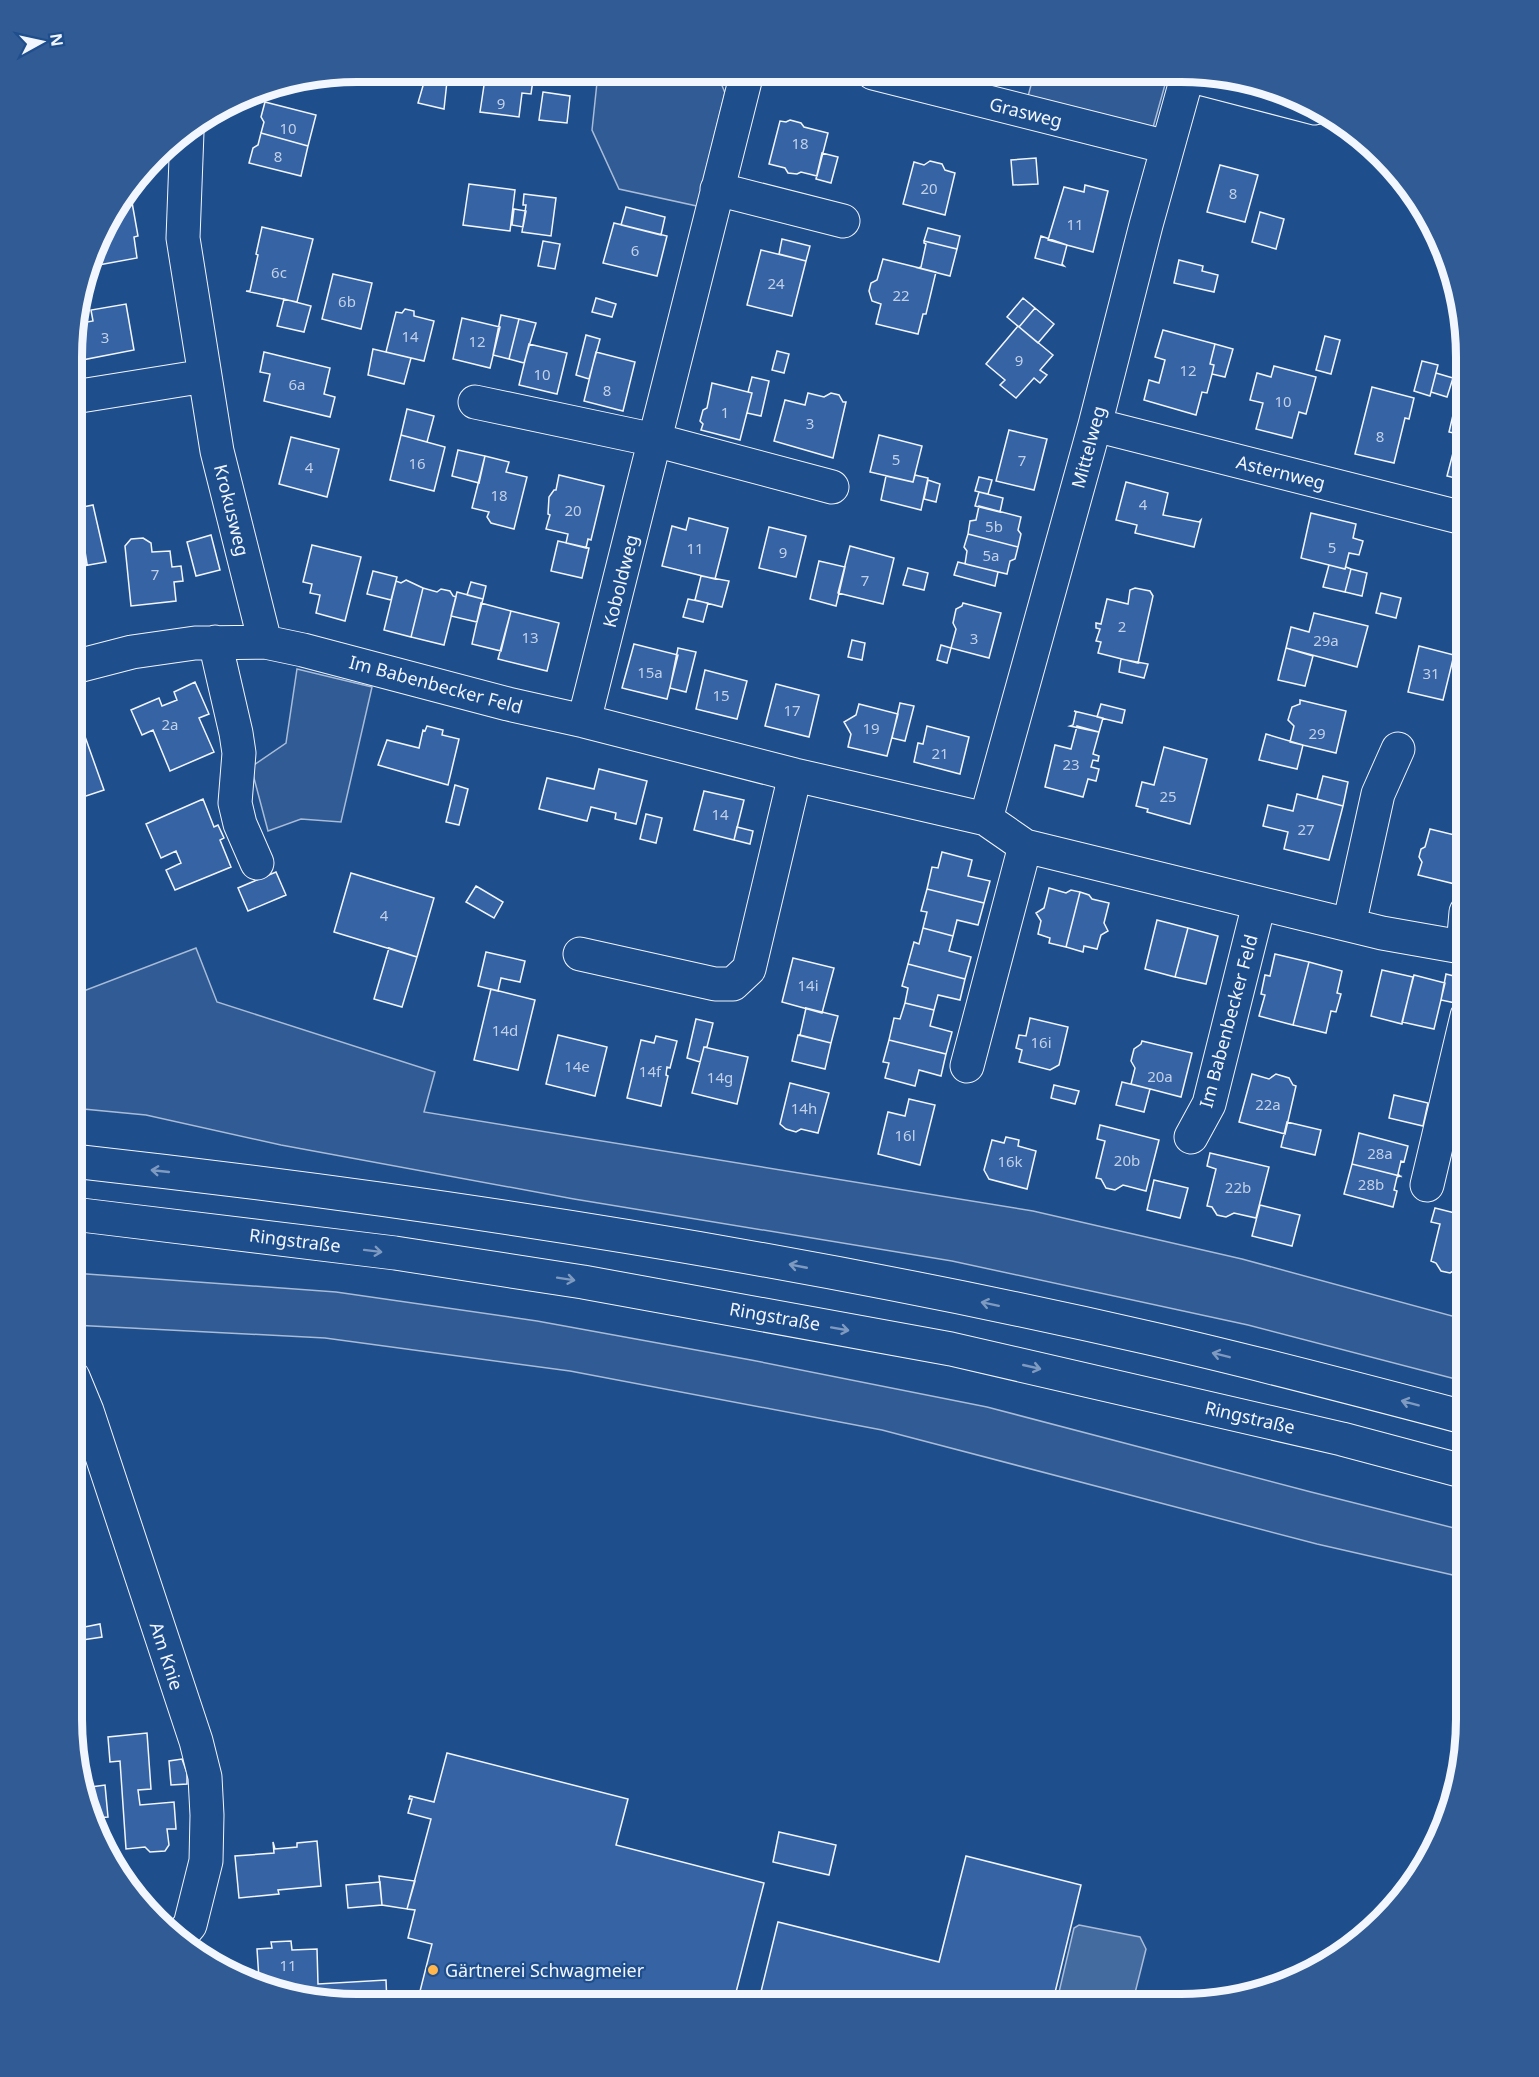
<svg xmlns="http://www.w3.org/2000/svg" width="1539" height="2077" font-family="'Noto Sans',sans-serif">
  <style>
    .built { fill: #305b95; stroke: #a8bbd7; stroke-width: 1.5 }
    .water { fill: #446ba0; stroke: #a8bbd7; stroke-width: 1.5 }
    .building { fill: #3563a3; stroke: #f2f6ff; stroke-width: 1.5 }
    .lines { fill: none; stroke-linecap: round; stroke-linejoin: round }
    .minor-casing { stroke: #f2f6ff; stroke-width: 35 }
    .highway-casing { stroke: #f2f6ff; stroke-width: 35 }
    .minor { stroke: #1f4e8c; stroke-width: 33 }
    .highway { stroke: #1f4e8c; stroke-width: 33 }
    .oneway { stroke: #7e9ac0 }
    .poi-dot { fill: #ffb74d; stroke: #1f4e8c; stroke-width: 2 }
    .labels { text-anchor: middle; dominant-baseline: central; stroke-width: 4.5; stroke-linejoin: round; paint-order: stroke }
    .number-label { font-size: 15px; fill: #c3d1e8 }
    .street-label { font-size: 18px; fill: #f2f6ff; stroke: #1f4e8c }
    .poi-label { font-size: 18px; fill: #f2f6ff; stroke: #1f4e8c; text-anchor: start }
    .rim { fill: none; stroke: #f2f6ff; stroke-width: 8 }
  </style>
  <rect width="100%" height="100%" fill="#1f4e8c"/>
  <path class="built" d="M598,73H717L725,93L697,206L619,189L592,130Z
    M1034,74H1168L1152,131L1027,100Z
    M297,669L372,687L341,822L301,819L268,831L251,767L286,743Z
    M196,948L217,1002L435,1072L424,1112L1033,1211L1242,1259L1467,1320V1382L1248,1325L952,1261L574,1199L281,1145L146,1115L73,1108V995Z
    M73,1273L336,1292L537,1321L751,1360L987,1407L1311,1492L1466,1531V1578L1317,1544L882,1430L570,1371L325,1338L73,1325Z"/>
  <path class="water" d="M1079,1925L1140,1937L1146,1949L1132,2005H1056L1074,1928Z"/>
  <path class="building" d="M390,72H427L425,81Z
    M427,72H448L444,109L418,103Z
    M486,72L534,73L531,94L522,93L519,117L480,112Z
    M543,92L570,96L567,123L539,120Z
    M265,102L316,115L308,146L261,133L264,122L261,117Z
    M790,120L801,123L804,127L828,133L817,176L801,172L797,174L788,173L785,168L769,164L780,121L786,122Z
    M261,133L308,146L301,176L249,163L253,148L258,145Z
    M822,153L838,157L831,183L816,179Z
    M1036,158L1038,184L1013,185L1011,160Z
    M930,161L942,164L945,170L955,173L945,215L903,204L914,162L924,165Z
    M1220,165L1258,175L1245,222L1207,212Z
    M469,184L515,190L510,231L463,225Z
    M1085,185L1108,191L1093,252L1048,240L1064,187L1084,192Z
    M130,191L138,236L134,237L137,258L93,266L110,215L124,198L129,197Z
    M524,194L556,198L551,236L522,232L526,205H523Z
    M626,207L665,217L661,235L621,225Z
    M514,209L526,211L523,227L512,225Z
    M1260,212L1284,219L1276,249L1252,242Z
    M614,223L667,236L657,276L603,263Z
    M262,227L313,239L297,302L246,291H250L258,255L256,254Z
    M928,228L960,236L957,249L924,241Z
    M1041,236L1067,245L1062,264L1064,266L1035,258Z
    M782,239L810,246L806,261L779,254Z
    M543,241L560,244L555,269L538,266Z
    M924,241L957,249L950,276L918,268L921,267L926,244L924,243Z
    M761,250L806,261L792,316L747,305Z
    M883,259L936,272L926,314H923L918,334L876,324L881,304L872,301L869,291L871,283L877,280Z
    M1179,260L1203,266L1202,271L1218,275L1214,292L1174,283Z
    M333,274L372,283L361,329L322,319Z
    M596,298L616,304L612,317L592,312Z
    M1023,298L1035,308L1019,327L1007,317Z
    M284,299L311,306L304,332L277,326Z
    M126,304L134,350L82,360L76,324L93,321L91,310Z
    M1035,308L1054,324L1038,343L1019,327Z
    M405,309L414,311V316L434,321L424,361L386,352L396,312L402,313Z
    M501,315L519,319L509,359L493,355Z
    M462,318L500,327L490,368L453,359Z
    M519,319L536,323L524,363L509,359Z
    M1018,326L1053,355L1040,370L1047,375L1040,383L1034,378L1016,398L1000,385L1005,380L986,364Z
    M1163,330L1215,344L1210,364L1214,365L1212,374L1207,393L1202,392L1196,415L1144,400L1149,380L1159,383L1165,360L1155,357Z
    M586,335L600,339L589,379L576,375Z
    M1325,336L1340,340L1331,374L1316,370Z
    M529,344L567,353L557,394L519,385Z
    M1215,344L1233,349L1225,377L1212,374L1214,365L1210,364Z
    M373,349L411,358L404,384L368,375Z
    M777,351L789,354L784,373L772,370Z
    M264,352L330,368L324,394L335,397L330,417L264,401L270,374L260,372Z
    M596,352L635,362L623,411L584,401Z
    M1422,361L1438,365L1430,396L1414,391Z
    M1274,366L1316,377L1306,414L1299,412L1292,438L1256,429L1263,403L1250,400L1257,373L1271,377Z
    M1436,373L1453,378L1447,397L1431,392Z
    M752,377L769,381L761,416L747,413L752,393L748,392Z
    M712,383L752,393L740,440L701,430L703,424L700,421L703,410L707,408Z
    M1372,387L1414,398L1409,419L1405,418L1394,463L1355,454Z
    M808,393L824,397L831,393L839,395L843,402H846L833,458L774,441L785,400L805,405Z
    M407,409L434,416L427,442L401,435Z
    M1454,411L1467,414V481L1447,476L1458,434L1449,432Z
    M1009,430L1047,439L1034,490L996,481Z
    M401,435L445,447L434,491L390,480Z
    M879,435L922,446L913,482L870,472Z
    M291,437L339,449L327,497L279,484Z
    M458,450L485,456L479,483L452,476Z
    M485,456L509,462L506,472L527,477L514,529L491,523L487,517L489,512L472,508Z
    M559,475L604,486L591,540L588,539L586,548L566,543L568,534L546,529L550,515L548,514L549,497L554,490H556Z
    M915,475L928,478L921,510L881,500L886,476L913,482Z
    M979,477L992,480L988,494L975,491Z
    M928,480L940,484L936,502L924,499Z
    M1126,482L1168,493L1163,515L1199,522L1201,520L1194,547L1135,533L1137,525L1116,520Z
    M979,492L1003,498L1000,512L975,506Z
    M93,505L106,562L77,567V566L87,564L78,508Z
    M979,506L1021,517L1018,530L1021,534L1018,547L968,534L970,521L976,520Z
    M1311,513L1356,524L1353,538L1363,541L1359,555L1349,553L1345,569L1301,558Z
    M689,518L728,528L715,579L662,566L672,526L686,530Z
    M769,527L806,536L796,577L759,568Z
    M968,534L1018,547L1015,559L1010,561L1007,574L965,564L967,551L964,547Z
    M211,535L220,570L196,576L187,542Z
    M143,538L151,543L152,552L170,551L172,567L181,566L183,581L174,582L176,601L131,606L125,546L131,539Z
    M558,541L589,548L582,578L551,571Z
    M312,545L361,557L345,621L316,613L320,595L310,593L312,584L303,582Z
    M850,546L894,558L883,604L838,593Z
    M74,551L85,614L74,616Z
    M819,561L845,567L836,606L810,599Z
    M958,562L998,572L995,586L954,575Z
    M1329,565L1345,569L1346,567L1351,569L1345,592L1323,587Z
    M908,568L928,573L924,590L903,585Z
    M1351,569L1367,573L1362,596L1345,592Z
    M373,571L397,577L391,600L367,594Z
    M701,576L729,581L722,607L695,600Z
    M406,580L423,588L411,637L384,630L396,581L401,583Z
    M471,582L486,586L483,599L467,595Z
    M423,588L437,592L441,589L450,591L453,596L456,597L444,645L411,637Z
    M1135,588L1150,591L1153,596L1138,663L1098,653L1101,642L1096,641L1100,629L1096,628V623L1101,624L1107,599L1128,604L1130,590Z
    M457,592L483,599L477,622L451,616Z
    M1381,593L1401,598L1396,618L1376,613Z
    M688,599L708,603L703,622L683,617Z
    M481,603L511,611L501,651L472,644Z
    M963,603L1001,613L989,658L951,648L956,629L953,623L956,609L962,606Z
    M511,611L559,623L547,671L498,659Z
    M1314,613L1368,626L1357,667L1286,648L1291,627L1309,632Z
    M852,640L865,643L862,660L848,657Z
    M634,644L678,655L667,699L622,688Z
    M941,645L951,648L947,663L937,660Z
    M1419,646L1454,655L1443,700L1408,692Z
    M678,648L696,652L686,692L670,688Z
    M1286,648L1313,656L1305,686L1278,680Z
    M1121,659L1148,664L1144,678L1119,672Z
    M705,670L747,681L737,719L696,709Z
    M195,682L209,714L199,718L214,752L170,771L153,730L142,735L131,710L159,698L162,706L177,700L174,692Z
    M776,684L819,695L809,737L765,726Z
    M1300,700L1346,711L1336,753L1290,742L1294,726L1288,720L1292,707L1300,704Z
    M900,703L914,706L905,741L892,738Z
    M859,704L898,714L887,756L848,747L851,734L844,722L856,715Z
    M1101,704L1125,710L1122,723L1097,717Z
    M1074,711L1103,718L1099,732L1070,726L1073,725L1076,712Z
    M77,714L104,790L74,800V715Z
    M427,726L443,730L442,735L459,739L448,785L378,765L387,740L419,748L423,730L425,731Z
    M927,726L969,737L960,774L914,762L918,743L923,744Z
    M1077,726L1099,732L1093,754L1099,756L1098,761L1093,760L1091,767L1099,769L1096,781L1088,779L1083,797L1045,787L1055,745L1071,749Z
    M1266,734L1303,745L1297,769L1259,760Z
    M1164,747L1207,759L1190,824L1147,812L1148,809L1136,806L1142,782L1154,785Z
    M599,769L647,781L636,824L615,819L616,813L591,807L587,821L539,809L547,778L594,789Z
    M1323,776L1348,782L1343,806L1317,799Z
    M455,785L468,789L459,825L446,822Z
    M704,791L744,800L734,840L694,830Z
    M1297,794L1343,806L1329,860L1284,849L1288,832L1263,826L1268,805L1293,811Z
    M203,799L214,827L218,825L224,838L220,840L231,867L175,890L166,870L181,863L176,851L161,858L146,824Z
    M646,814L662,818L656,843L640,839Z
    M737,827L753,831L750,844L734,840Z
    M1430,829L1467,838L1455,884L1418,875L1422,862L1419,857L1421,849L1425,847Z
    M942,852L972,860L968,876L990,881L984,903L927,889L932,867L938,868Z
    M276,872L286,895L248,911L238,888Z
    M351,873L434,898L417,957L334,932Z
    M476,886L503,902L494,918L466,902Z
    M1049,888L1066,893L1071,890L1080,892L1066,947L1049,943L1050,938L1038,934L1041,921L1036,913L1044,908Z
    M927,889L984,903L978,925L957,920L953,936L923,928L927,912L921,911Z
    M1080,892L1089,895L1092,899L1109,903L1104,923L1108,931L1101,935L1097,949L1084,946L1083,952L1066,947Z
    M1157,920L1188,928L1175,977L1145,969Z
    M923,928L953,936L949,951L971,957L965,979L908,964L914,942L919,944Z
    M1188,928L1218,936L1206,984L1175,977Z
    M389,948L417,957L402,1007L374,999Z
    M486,952L525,961L520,982L501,978L498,991L478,986Z
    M1275,954L1309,962L1293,1025L1259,1016L1265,995L1261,994L1265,975L1270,976Z
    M793,958L834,968L822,1013L782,1002Z
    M1309,962L1342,971L1337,993L1341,994L1336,1012L1331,1011L1326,1033L1293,1025Z
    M908,964L965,979L960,1000L938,995L934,1010L905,1003L908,988L902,986Z
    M1382,970L1413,977L1402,1024L1371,1016Z
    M1446,974L1466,979L1460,1004L1441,1000Z
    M1414,975L1445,983L1434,1029L1402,1022Z
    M491,989L535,1000L518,1070L474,1060Z
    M905,1003L934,1010L930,1026L952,1032L946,1054L889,1040L894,1018L900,1019Z
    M806,1008L838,1016L831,1043L800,1035Z
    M1030,1018L1068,1027L1059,1065L1050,1070L1019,1062L1022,1050L1016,1048L1019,1035L1026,1036Z
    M696,1019L713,1023L707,1047H704L700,1062L687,1058Z
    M558,1035L607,1047L595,1096L546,1084Z
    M798,1035L831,1043L825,1069L792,1061Z
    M656,1036L677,1041L670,1068L667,1067L666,1075L668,1076L661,1106L627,1098L641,1040L654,1043Z
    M889,1040L946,1054L941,1076L919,1070L915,1086L885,1078L889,1063L883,1062Z
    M1142,1041L1192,1053L1181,1097L1131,1084L1135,1068L1131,1061L1134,1049L1141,1044Z
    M704,1047L748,1057L737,1104L692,1093Z
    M1252,1074L1269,1079L1276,1074L1289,1078L1293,1085L1296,1086L1285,1134L1239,1122Z
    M1122,1082L1150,1089L1144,1112L1116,1105Z
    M790,1083L829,1093L818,1133L801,1129L796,1132L786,1129L780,1124Z
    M1054,1085L1079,1091L1075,1104L1051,1098Z
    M1394,1095L1428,1103L1423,1126L1389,1118Z
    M909,1099L935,1105L920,1165L878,1154L888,1112L905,1116Z
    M1287,1122L1321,1130L1315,1155L1281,1147Z
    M1100,1125L1159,1140L1146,1191L1123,1185L1115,1190L1106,1188L1101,1179L1096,1178L1105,1141L1097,1139Z
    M1359,1133L1408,1146L1404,1162L1401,1161L1398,1174L1400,1176L1352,1164Z
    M1006,1137L1019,1140L1018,1146L1036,1151L1027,1189L989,1179L984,1170L992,1140L1004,1143Z
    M1210,1153L1269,1167L1256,1218L1234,1213L1226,1217L1217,1215L1212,1207L1207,1206L1216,1169L1207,1166Z
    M1352,1164L1400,1176L1397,1177L1394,1190L1397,1191L1393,1207L1344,1194Z
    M1154,1180L1188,1188L1180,1218L1147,1210Z
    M1260,1205L1300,1215L1292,1246L1252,1236Z
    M1435,1208L1467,1216V1270L1458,1268L1450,1273L1441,1271L1436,1263L1431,1261L1440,1224L1431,1222Z
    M100,1624L102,1637L76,1641L74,1629Z
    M147,1733L151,1789L138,1790L140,1805L174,1802L176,1829H167L169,1845L165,1851L150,1852L145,1847L126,1849L120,1761L110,1762L108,1737Z
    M447,1753L628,1799L616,1845L764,1883L733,2004L523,2003L508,2000L507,2003H417L432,1944L408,1938L415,1910L407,1909L431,1819L408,1813L412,1799H409L410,1796L434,1802Z
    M182,1759L187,1773V1784L171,1785L169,1761Z
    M105,1785L108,1817L95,1818L91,1787Z
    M779,1832L836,1845L829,1875L773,1862Z
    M317,1841L321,1886L278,1890L279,1894L239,1898L235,1856L274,1853L273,1842L275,1849L297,1847V1843Z
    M966,1856L1081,1885L1052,2005L758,2004L778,1922L939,1962Z
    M379,1876L415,1881L407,1909L382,1905Z
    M380,1882L382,1905L348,1908L346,1885Z
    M291,1941L292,1950L317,1949L318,1984L386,1980L387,2003H320L259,1979L257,1949L272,1948L271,1942Z"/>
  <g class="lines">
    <defs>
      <path id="minor" d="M873,73L1167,147
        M1188,75L1315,108
        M187,132L183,238L217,451L265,642
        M717,189L843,221
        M74,397L205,376
        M475,402L655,440L832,487
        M1095,425L1467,519
        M215,642L236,733L239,753L235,803L240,824L257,863
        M74,667L132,652L195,643L265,642L303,650L508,704L584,721L795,775L986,819L1025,846L1382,933L1467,948
        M584,721L747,73
        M986,819L1095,425L1146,225L1188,74
        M1349,925L1378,794L1398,749
        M1463,947L1466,912
        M580,954L715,984H733L749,969L795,775
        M967,1066L1025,846
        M1191,1137L1209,1104L1259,904
        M1427,1185L1467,1016
        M73,1377L87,1411L196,1741L205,1777L207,1815L206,1861L190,1925L178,1939"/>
      <path id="highway" d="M73,1161C434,1201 794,1257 1149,1338C1255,1362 1361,1390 1467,1418
        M73,1214L395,1253L583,1282L951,1349L1342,1439L1466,1472"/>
    </defs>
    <use href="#minor" class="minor-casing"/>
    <use href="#highway" class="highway-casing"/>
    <use href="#minor" class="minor"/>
    <use href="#highway" class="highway"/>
  </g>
  <defs><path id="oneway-shaft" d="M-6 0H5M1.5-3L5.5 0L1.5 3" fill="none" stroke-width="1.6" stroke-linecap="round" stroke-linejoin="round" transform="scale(1.5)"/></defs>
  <g class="oneway">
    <use href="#oneway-shaft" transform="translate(160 1171) rotate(-174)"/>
    <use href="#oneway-shaft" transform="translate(373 1251) rotate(7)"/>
    <use href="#oneway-shaft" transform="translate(798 1266) rotate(-169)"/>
    <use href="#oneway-shaft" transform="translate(566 1279) rotate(9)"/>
    <use href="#oneway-shaft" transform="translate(990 1304) rotate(-168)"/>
    <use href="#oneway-shaft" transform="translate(840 1329) rotate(10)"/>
    <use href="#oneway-shaft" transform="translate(1221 1355) rotate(-166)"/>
    <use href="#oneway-shaft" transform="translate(1032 1367) rotate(13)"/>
    <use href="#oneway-shaft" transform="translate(1410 1403) rotate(-165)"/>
  </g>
  <circle class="poi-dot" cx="433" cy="1970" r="6"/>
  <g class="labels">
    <g class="number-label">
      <text x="501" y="103">9</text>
      <text x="288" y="128">10</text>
      <text x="800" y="143">18</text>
      <text x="278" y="156">8</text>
      <text x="929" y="188">20</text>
      <text x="1233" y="193">8</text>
      <text x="1075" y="224">11</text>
      <text x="635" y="250">6</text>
      <text x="279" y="272">6c</text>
      <text x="776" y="283">24</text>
      <text x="901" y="295">22</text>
      <text x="347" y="301">6b</text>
      <text x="410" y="336">14</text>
      <text x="105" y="337">3</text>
      <text x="477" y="341">12</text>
      <text x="1019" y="360">9</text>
      <text x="1188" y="370">12</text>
      <text x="542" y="374">10</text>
      <text x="297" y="384">6a</text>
      <text x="607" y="390">8</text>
      <text x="1283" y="401">10</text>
      <text x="725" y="412">1</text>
      <text x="810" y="423">3</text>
      <text x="1380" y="436">8</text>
      <text x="896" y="459">5</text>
      <text x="1022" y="460">7</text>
      <text x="417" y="463">16</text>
      <text x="309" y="467">4</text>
      <text x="499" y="495">18</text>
      <text x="1143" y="504">4</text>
      <text x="573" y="510">20</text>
      <text x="994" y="526">5b</text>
      <text x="1332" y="547">5</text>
      <text x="695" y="548">11</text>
      <text x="783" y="552">9</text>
      <text x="991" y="555">5a</text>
      <text x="155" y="574">7</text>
      <text x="865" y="580">7</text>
      <text x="1122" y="626">2</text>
      <text x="530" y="637">13</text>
      <text x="974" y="638">3</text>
      <text x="1326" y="640">29a</text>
      <text x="650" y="672">15a</text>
      <text x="1431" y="673">31</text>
      <text x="721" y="695">15</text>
      <text x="792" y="710">17</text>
      <text x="170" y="724">2a</text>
      <text x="871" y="728">19</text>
      <text x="1317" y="733">29</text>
      <text x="940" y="753">21</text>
      <text x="1071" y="764">23</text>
      <text x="1168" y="796">25</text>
      <text x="720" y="814">14</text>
      <text x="1306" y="829">27</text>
      <text x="384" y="915">4</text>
      <text x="808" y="985">14i</text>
      <text x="505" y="1030">14d</text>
      <text x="1041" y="1042">16i</text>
      <text x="577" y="1066">14e</text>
      <text x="650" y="1071">14f</text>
      <text x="1160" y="1076">20a</text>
      <text x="720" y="1077">14g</text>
      <text x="1268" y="1104">22a</text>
      <text x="804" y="1108">14h</text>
      <text x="905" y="1135">16l</text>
      <text x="1380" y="1153">28a</text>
      <text x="1127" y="1160">20b</text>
      <text x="1010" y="1161">16k</text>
      <text x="1371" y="1184">28b</text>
      <text x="1238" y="1187">22b</text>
      <text x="288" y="1965">11</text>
    </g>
    <g class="street-label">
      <text transform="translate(1026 112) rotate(14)">Grasweg</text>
      <text transform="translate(1088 447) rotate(-75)">Mittelweg</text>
      <text transform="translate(1281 472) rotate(14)">Asternweg</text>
      <text transform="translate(232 510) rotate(76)">Krokusweg</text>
      <text transform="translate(620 581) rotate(-76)">Koboldweg</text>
      <text transform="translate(436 684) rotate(15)">Im Babenbecker Feld</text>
      <text transform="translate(1228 1021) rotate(-75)">Im Babenbecker Feld</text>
      <text transform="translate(295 1240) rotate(7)">Ringstraße</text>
      <text transform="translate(775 1316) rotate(10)">Ringstraße</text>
      <text transform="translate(1250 1417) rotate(13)">Ringstraße</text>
      <text transform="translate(167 1656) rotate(72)">Am Knie</text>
    </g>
    <g class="poi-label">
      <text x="445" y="1970">Gärtnerei Schwagmeier</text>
    </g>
  </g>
  <path d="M0 0H1539V2077H0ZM357 82H1181A275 275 0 0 1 1456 357V1719A275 275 0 0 1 1181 1994H357A275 275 0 0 1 82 1719V357A275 275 0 0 1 357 82Z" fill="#305b95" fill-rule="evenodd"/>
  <path class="rim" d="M357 82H1181A275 275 0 0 1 1456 357V1719A275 275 0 0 1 1181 1994H357A275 275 0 0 1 82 1719V357A275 275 0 0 1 357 82Z"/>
  <g transform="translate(42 42) rotate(82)" stroke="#1f4e8c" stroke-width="4.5" paint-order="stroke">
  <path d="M0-4.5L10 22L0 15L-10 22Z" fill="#f2f6ff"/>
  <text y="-9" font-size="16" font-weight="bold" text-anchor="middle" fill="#f2f6ff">N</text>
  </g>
</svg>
